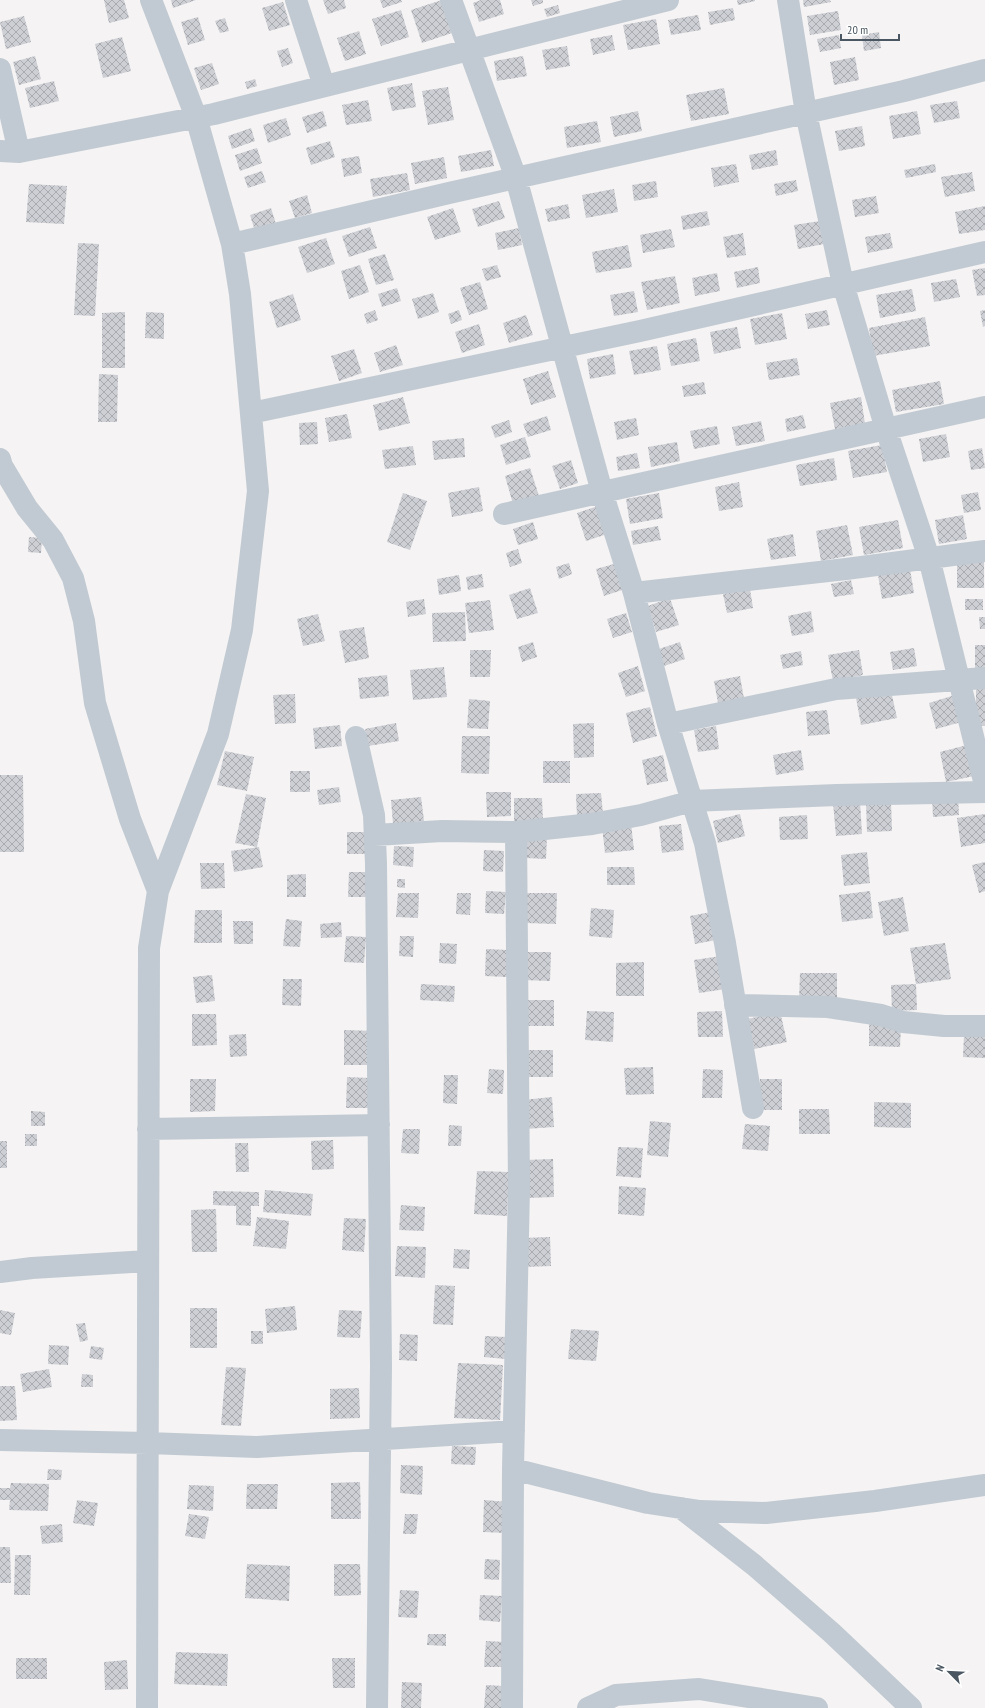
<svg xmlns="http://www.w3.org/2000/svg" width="985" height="1708" font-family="'PT Sans Narrow',sans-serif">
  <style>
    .building { fill: url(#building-cross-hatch) }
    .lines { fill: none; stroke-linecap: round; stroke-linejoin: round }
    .minor { stroke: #c1cad2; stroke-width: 22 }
  </style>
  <defs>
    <pattern id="building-cross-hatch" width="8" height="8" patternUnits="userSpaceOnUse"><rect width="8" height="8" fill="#cdcfd5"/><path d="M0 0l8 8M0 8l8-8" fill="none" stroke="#a8abb0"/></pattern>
  </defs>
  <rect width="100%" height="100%" fill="#f5f3f3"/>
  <path class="building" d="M104,0H124L129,18L109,23Z
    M171,0H196L173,8Z
    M323,0H344L346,8L328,14Z
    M380,0H401L402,2L383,8Z
    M442,0L452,33L422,43L411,10Z
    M481,0H500L504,14L479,22L473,3Z
    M531,0H543V3L533,6Z
    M737,0H755V1L738,5Z
    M803,0H830L831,2L804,7Z
    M283,2L290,25L269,31L262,8Z
    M558,5L560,13L547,17L544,9Z
    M733,8L735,20L710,25L708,12Z
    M401,10L409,37L381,46L372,19Z
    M838,11L841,30L810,35L807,16Z
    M698,15L701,30L671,35L668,20Z
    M24,16L31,42L6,49L0,22Z
    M198,17L205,40L188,45L181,22Z
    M225,18L229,31L220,33L215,21Z
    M656,19L660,44L628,50L623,25Z
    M359,31L366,54L345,61L337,38Z
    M879,32L881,48L864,51L862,35Z
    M612,35L615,50L593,55L590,39Z
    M839,35L841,48L820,52L817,39Z
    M122,37L131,71L103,78L95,44Z
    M567,46L570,66L546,70L542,50Z
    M288,48L293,63L282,67L277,51Z
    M35,56L41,79L19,85L13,62Z
    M523,56L527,76L497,81L494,61Z
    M855,57L859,80L834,85L830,62Z
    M212,63L219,84L201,90L194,68Z
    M255,79L257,86L247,89L245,82Z
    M54,81L59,101L30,108L25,88Z
    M412,83L416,107L392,111L387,88Z
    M448,87L454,120L428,125L422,91Z
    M724,88L729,114L691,121L686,95Z
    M368,100L372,121L346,125L342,105Z
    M957,101L960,118L934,123L930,105Z
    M323,111L327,126L307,133L302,117Z
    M638,111L642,131L614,137L610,117Z
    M917,111L921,134L893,139L889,116Z
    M286,118L291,135L268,143L263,125Z
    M597,121L601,142L567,148L564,127Z
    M862,126L865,146L839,151L835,131Z
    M251,128L255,141L232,149L228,136Z
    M330,141L335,157L311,165L306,148Z
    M257,148L262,163L240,171L235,155Z
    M491,150L494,166L461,172L458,156Z
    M776,150L778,165L752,170L749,155Z
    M359,156L362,173L344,177L341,159Z
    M444,157L447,178L415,184L411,163Z
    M736,164L739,182L714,187L711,168Z
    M935,164L936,172L906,178L904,170Z
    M262,171L266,182L248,188L244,177Z
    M972,172L975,191L945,197L941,177Z
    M407,173L410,190L373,197L370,179Z
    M796,180L798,191L776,196L774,184Z
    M656,181L658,197L634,201L632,185Z
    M29,184L67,186L64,224L26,222Z
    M614,189L618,212L586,218L582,195Z
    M307,195L312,213L295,218L289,201Z
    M876,196L879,213L855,217L852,200Z
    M499,201L505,218L478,227L472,209Z
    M568,204L570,218L548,222L545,209Z
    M985,206V230L959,234L955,212Z
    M271,208L276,224L255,231L250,215Z
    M453,208L461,232L435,240L427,217Z
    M707,211L710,225L683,230L681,216Z
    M820,221L824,244L798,249L794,225Z
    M370,227L377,248L349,257L342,236Z
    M519,228L522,245L498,250L495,233Z
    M671,229L675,247L643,253L640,235Z
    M743,233L746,255L727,258L723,237Z
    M890,233L893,248L868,253L865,237Z
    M326,238L335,264L307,273L298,247Z
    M78,243L99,244L95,316L74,315Z
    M628,245L632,267L596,273L592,252Z
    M385,254L394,280L376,285L368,259Z
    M360,265L369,292L349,299L341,271Z
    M497,265L501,277L486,281L482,269Z
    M758,267L760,283L737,288L734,272Z
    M985,268V295L977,296L972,270Z
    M717,273L720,291L695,296L692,278Z
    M675,276L680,303L647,310L641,282Z
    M956,279L960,297L934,302L931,283Z
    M480,282L488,309L469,315L460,288Z
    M397,288L401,301L382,307L378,294Z
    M912,289L916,311L880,318L876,295Z
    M634,291L638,312L614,316L610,295Z
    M433,293L439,312L418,319L412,299Z
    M293,294L301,320L277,328L269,302Z
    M375,310L378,320L367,324L364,314Z
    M459,310L462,320L451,324L448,314Z
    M827,310L830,325L808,329L805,314Z
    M985,310V326L983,327L980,311Z
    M125,312V368H102V313Z
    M146,312L164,313V339L145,338Z
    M782,313L787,339L755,345L750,319Z
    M526,315L533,335L509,343L503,323Z
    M925,317L930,346L873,356L869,328Z
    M479,324L485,345L462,353L455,332Z
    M737,327L741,348L714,354L710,332Z
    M696,338L700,361L671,366L667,344Z
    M396,345L403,365L380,372L374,353Z
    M657,346L661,370L634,375L629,351Z
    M354,349L362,373L339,381L331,356Z
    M613,354L616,374L590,379L587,359Z
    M797,358L800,375L769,380L766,363Z
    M548,371L556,397L531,405L523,379Z
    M99,374L118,375L117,422H98Z
    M940,381L944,404L896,412L892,390Z
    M704,382L706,394L684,397L682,386Z
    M403,397L410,423L379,431L373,405Z
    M861,397L865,424L835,429L830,403Z
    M347,414L352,438L329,442L325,418Z
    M803,415L806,428L787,432L785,419Z
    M547,416L551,430L528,437L523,424Z
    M636,418L639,435L617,440L614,422Z
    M509,420L512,432L495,438L491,426Z
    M761,421L765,441L736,446L732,427Z
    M317,422L318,444L300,445L299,423Z
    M717,426L720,444L694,449L690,431Z
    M946,434L950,457L923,462L919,439Z
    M525,437L531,457L506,465L500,445Z
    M464,438L465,457L434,460L432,441Z
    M677,442L680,461L651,467L648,447Z
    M882,445L887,472L853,478L848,451Z
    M413,446L416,465L385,469L382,450Z
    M982,448L985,468L971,470L968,451Z
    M637,453L640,468L618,471L616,457Z
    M834,458L837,480L800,486L796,465Z
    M571,460L578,483L560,489L552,466Z
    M530,468L539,496L513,504L505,476Z
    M739,482L743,507L719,511L715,487Z
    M479,487L483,511L452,517L448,493Z
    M978,492L981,510L964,513L961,495Z
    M403,493L427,501L410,550L387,542Z
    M659,493L663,518L630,524L626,499Z
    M598,506L607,534L586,541L577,513Z
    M963,515L967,539L939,544L935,520Z
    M898,520L903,548L864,555L859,527Z
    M533,522L538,539L518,545L513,529Z
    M847,525L853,555L821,561L816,531Z
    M658,526L661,540L633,545L631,531Z
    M793,534L796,556L771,560L767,539Z
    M29,537L42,538L41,553L28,552Z
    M518,549L522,563L510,567L506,553Z
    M957,558L984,559V588H957Z
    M569,563L572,574L559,579L556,567Z
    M614,564L622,590L604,596L596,569Z
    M910,569L914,593L882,599L878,575Z
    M482,574L484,587L468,590L466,577Z
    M459,575L461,591L439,595L437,579Z
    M851,580L854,594L834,597L831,584Z
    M530,588L538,613L517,619L509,595Z
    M750,589L753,608L727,613L723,594Z
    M670,598L679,625L656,632L648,606Z
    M424,599L426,614L408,617L406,602Z
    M965,599H983V610H965Z
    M490,600L494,630L469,633L465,603Z
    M811,611L814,632L792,636L788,616Z
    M465,612L466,641L433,642L432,613Z
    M626,613L632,632L613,638L607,619Z
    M318,614L325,641L303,646L297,619Z
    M979,617H985V629H980Z
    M364,627L369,658L345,663L339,631Z
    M533,642L537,657L522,662L518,647Z
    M680,642L685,659L664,666L659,649Z
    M975,645H985V668H975Z
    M914,648L917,666L893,670L890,652Z
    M470,650H491L490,677H470Z
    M859,650L863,675L833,681L828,655Z
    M801,651L803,665L783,669L780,655Z
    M638,666L645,691L626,697L618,673Z
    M444,667L447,697L413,700L410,670Z
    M387,675L389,696L360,699L358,678Z
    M740,676L744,699L718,703L714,681Z
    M976,688H985V726H976Z
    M891,691L897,718L861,725L856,698Z
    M295,694L296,723L275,724L273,695Z
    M958,694L965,721L936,729L929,703Z
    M469,699L490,701L488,729L467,728Z
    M650,707L657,736L633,743L626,713Z
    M827,710L830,734L808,736L806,712Z
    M396,723L399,741L368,746L365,729Z
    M594,723V757L574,758L573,724Z
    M340,725L342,746L315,749L313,728Z
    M716,726L719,749L698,752L694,730Z
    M462,736H490L489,774L461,773Z
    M967,745L974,776L946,782L940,752Z
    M801,750L804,770L776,775L773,755Z
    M225,751L254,757L247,791L217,785Z
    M663,755L668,781L647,785L642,760Z
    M543,761H570V783H543Z
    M290,771H310V792H290Z
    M0,775H23L24,852H0Z
    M339,787L341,802L319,805L317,790Z
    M486,792H511V816L487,817Z
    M601,793L603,814L577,816L576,794Z
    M246,794L266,798L257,847L235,843Z
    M958,795L959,815L933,817L932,797Z
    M421,797L424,821L393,824L391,800Z
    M514,798H542L543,821L514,822Z
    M860,801L862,834L836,836L833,803Z
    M891,802L892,831L867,832L866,803Z
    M740,814L745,836L718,843L713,821Z
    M985,814V843L961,847L957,818Z
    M807,815L808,839L780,840L779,817Z
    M631,823L634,850L605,853L602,826Z
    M681,824L684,850L662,853L659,826Z
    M347,832H365L366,854H347Z
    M526,837H547L546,859L526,858Z
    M394,846L414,847L413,867L393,865Z
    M259,847L263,867L234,872L231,851Z
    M484,850L504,851L503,872L483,871Z
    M867,852L870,883L844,886L841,855Z
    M985,862V891L979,893L972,865Z
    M200,863H224L225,888L201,889Z
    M607,867H634L635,885H607Z
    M349,872H367L366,897H348Z
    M306,874V897H287V875Z
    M397,879H405V888L397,887Z
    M486,891L506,892L504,914L485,913Z
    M870,891L873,918L842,922L839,895Z
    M398,893H419L418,918L396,917Z
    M457,893H471L470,915L456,914Z
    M526,893H557L556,924L526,923Z
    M903,897L909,931L884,936L878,902Z
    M591,908L614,910L612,938L589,936Z
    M195,910H222V943H194Z
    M711,912L716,940L695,944L690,916Z
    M286,919L302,921L300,947L283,946Z
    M233,921H253V944H234Z
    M341,922L342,937L321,938L320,924Z
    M346,936L366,937L364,963L344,962Z
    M400,936H414L413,957L399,956Z
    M440,943L457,944L456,964L439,963Z
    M945,943L951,979L916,984L910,948Z
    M486,949L508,950L507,977L485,976Z
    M524,952H551L550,981L523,980Z
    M721,956L726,989L699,993L694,960Z
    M644,962V996H616V963Z
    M800,973H837V1001H799Z
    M212,975L215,1001L196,1003L193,977Z
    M283,979H302L301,1006L282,1005Z
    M421,984L455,986L454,1002L420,1000Z
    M916,984L917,1010L892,1011L891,985Z
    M528,1000H554V1026H527Z
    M587,1011L614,1012L613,1042L585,1040Z
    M722,1011L723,1037H698L697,1012Z
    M780,1011L787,1042L754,1049L748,1019Z
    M192,1014H216L217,1045L192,1046Z
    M869,1024L901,1025L900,1047L869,1046Z
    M344,1030L375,1031L374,1065H344Z
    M246,1034L247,1056L230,1057L229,1035Z
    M964,1035H985V1058L963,1057Z
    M528,1050H553V1077H527Z
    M653,1067L654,1094L626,1095L624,1068Z
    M489,1069L504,1070L503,1094L487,1093Z
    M703,1069L723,1070L722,1098H702Z
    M444,1075H458L457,1104L443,1103Z
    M347,1077L369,1078L368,1108H346Z
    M190,1079H216L215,1111L190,1112Z
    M760,1079H782V1110H760Z
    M552,1097L554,1127L525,1129L523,1100Z
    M874,1102L911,1103V1128L874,1127Z
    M799,1109H829L830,1134H799Z
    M31,1111L45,1112V1126H31Z
    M650,1121L671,1123L668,1157L647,1155Z
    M745,1124L770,1126L768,1151L742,1149Z
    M449,1125L462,1126L461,1146H448Z
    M403,1129H420L419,1154L401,1153Z
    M25,1134H37V1146H25Z
    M333,1140L334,1169L312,1170L311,1141Z
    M0,1141H7V1168H0Z
    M235,1143H248L249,1172H236Z
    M618,1147L643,1148L641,1178L616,1176Z
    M553,1159L554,1197L526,1198L525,1160Z
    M477,1171L509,1172L507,1216L474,1214Z
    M619,1186L646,1188L644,1216L618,1214Z
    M265,1190L313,1194L311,1216L263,1212Z
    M213,1191L259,1192V1206H251V1226L236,1225V1206L213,1205Z
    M401,1205L425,1207L424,1231L399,1230Z
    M216,1209L217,1252H192L191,1210Z
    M257,1217L289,1221L286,1249L253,1246Z
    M344,1218L366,1219L364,1252L342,1250Z
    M550,1237L551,1266L524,1267L523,1238Z
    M397,1246L426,1247L425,1278L395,1276Z
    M454,1249L470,1250L469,1269L453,1268Z
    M435,1285L455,1286L453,1325L433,1324Z
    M295,1306L297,1330L267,1333L265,1309Z
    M190,1308H217V1348H190Z
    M0,1310L15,1313L11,1335L0,1333Z
    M339,1310L362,1311L360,1338L337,1337Z
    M85,1323L88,1340L80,1342L76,1324Z
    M571,1329L599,1331L596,1361L568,1359Z
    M251,1331H263V1344H251Z
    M400,1334L418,1335L417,1361L399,1360Z
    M485,1336L506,1337L505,1359L484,1357Z
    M49,1345L69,1346L68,1365L48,1364Z
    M91,1346L104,1348L102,1360L89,1358Z
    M458,1363L503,1365L500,1420L454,1418Z
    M226,1367L246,1368L241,1426L221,1425Z
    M49,1369L52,1387L23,1392L20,1374Z
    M82,1374L93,1375V1387H81Z
    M0,1386H15L17,1420L0,1421Z
    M359,1388L360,1418L330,1419V1389Z
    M452,1446L476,1447L475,1465L451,1464Z
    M401,1465L423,1466L422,1495L400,1493Z
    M48,1469L62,1470L61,1480H47Z
    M360,1482L361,1519H331V1483Z
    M11,1483L49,1484L48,1511L9,1510L10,1500H0V1488H10Z
    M247,1484H278L277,1509H246Z
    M189,1485L214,1486L213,1511L187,1509Z
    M77,1500L98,1503L94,1526L73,1523Z
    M484,1500L508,1502L506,1533L483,1532Z
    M189,1514L209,1517L205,1539L185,1536Z
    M405,1514H418L416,1534H403Z
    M62,1524L63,1542L42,1544L40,1526Z
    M0,1547H10L11,1583H0Z
    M15,1555H31L30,1595H14Z
    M485,1559L500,1560L499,1580L484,1579Z
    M247,1564L290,1566L289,1601L245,1598Z
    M334,1564H360L361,1595L334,1596Z
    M400,1590L419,1591L417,1618L398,1617Z
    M480,1595L502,1596L500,1622L479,1620Z
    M428,1634H446V1646L427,1645Z
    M486,1641L505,1642L504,1667H484Z
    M176,1652L228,1654L227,1686L174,1684Z
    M16,1658H47V1679H16Z
    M332,1658H355V1688H333Z
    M127,1660L128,1689L105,1690L104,1662Z
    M402,1682L422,1683L421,1708H401Z
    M486,1685L503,1686L502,1708H484Z"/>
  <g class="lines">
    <path class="minor" d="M296,0L324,86
      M451,0L516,178L602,492L634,593L668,724L705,843L725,943L753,1108
      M788,0L806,113L843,284L886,429L929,558L985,785
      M0,69L19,152
      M0,151L19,152L214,114L668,0
      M232,244L449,193L904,91L985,70
      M251,413L640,331L985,252
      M0,459L2,466L27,508L53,540L73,578L84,621L95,703L130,819L158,891
      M504,514L985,407
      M634,593L846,569L985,551
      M668,724L836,689L985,678
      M356,737L374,815L376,864L381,1366L377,1708
      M375,835L442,831L516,832L592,824L641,815L692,801L837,795L985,792
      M735,1005L828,1007L881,1015L903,1022L944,1026H985
      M148,1129L379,1125
      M0,1272L32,1268L148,1261
      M0,1440L148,1443L257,1447L514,1431
      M513,1469L648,1503L700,1511L766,1513L875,1501L985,1485
      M681,1508L754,1565L832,1633L911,1708
      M147,1708L149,948L158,891L218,734L242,630L258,491L240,294L232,244L196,117L151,0
      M512,1708L513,1469L519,1187L516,832
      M588,1708L616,1695L699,1689L817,1708"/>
  </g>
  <g transform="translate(949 1672) rotate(294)" stroke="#ffffff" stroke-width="3" paint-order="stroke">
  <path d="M0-3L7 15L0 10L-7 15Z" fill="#4a5661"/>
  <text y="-6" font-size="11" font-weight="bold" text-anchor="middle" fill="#4a5661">N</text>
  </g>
  <path d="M841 34v6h58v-6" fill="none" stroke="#4a5661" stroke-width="2"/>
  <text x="847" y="34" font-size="12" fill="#4a5661" stroke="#ffffff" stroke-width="3" paint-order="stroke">20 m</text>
</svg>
